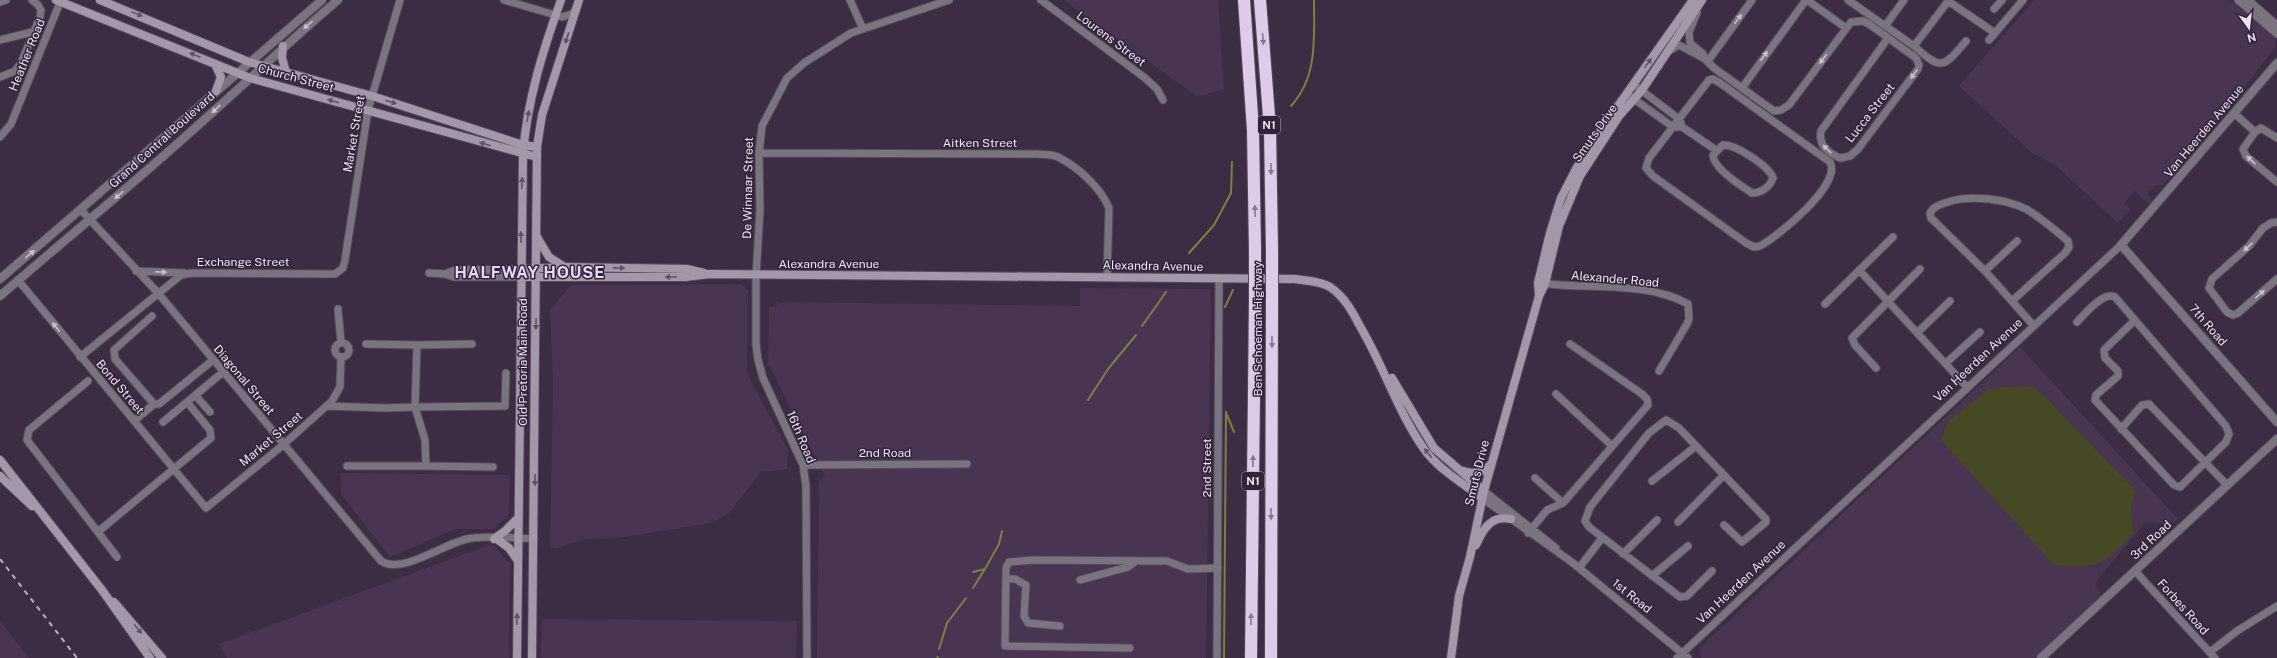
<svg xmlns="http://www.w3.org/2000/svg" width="2277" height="658" font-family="'Public Sans',sans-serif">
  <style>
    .built { fill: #493552 }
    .green { fill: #474925 }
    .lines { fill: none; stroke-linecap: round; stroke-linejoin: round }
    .stream { stroke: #7d813f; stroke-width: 2 }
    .minor-casing { stroke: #594a60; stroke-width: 9 }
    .tertiary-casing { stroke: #594a60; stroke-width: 10 }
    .secondary-casing { stroke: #594a60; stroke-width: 10 }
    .motorway-casing { stroke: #594a60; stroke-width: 14 }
    .minor { stroke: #7b7380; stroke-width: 7 }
    .tertiary { stroke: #7b7380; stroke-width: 8 }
    .secondary { stroke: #a497aa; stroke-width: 8 }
    .motorway { stroke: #decbe8; stroke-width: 12 }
    .rail { stroke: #b9adbf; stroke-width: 2; stroke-dasharray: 5 5; stroke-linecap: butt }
    .motorway-bridge-casing { stroke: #594a60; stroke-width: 14; stroke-linecap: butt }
    .motorway-bridge { stroke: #decbe8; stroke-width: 12 }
    .oneway { fill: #605167 }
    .oneway2 { fill: #cac1cf }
    .oneway3 { fill: #887791 }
    .labels { text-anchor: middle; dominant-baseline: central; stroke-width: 3; stroke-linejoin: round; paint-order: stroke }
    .shield { fill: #32233a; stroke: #b4a9ba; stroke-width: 1 }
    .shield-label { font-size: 11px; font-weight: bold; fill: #ece2f1 }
    .street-label { font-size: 12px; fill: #ece2f1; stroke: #32233a }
    .district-label { font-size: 16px; font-weight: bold; letter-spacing: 1px; fill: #ead6f4; stroke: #32233a }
  </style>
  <rect width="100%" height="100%" fill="#3d2d44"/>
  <path class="built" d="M1063,0H1218L1224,89L1198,97Z
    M2034,0H2230L2275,39L2276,44L2274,49L2230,105L2175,171L2162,185H2156L2147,194L2155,204L2152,207L2134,191L2124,204L2131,210L2118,223L2054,164L2032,153L1959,86Z
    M742,284L748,291L747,374L788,450L787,469L761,472L729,513L718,520L705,524L618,538L584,539L557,548H550L553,384L550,310L571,285Z
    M1080,288L1211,289L1206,658H817L819,481L825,476L768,363L769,308L785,302L1080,306Z
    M2020,347L2178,519L2174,523H2145L2098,579L2095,585L2104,600L2034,658H1702L1700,656V648Z
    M341,473L510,475L509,514L494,529H455L390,557L341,494Z
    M492,544L510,564L509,658H227L219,644Z
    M542,619L797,621L796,658H541Z
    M0,621L6,629L29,658H0Z"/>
  <path class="green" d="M2018,386L2033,387L2042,394L2135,490L2131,508L2134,533C2101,565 2102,569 2054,565L1941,440L1948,421L1989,389Z"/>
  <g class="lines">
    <path class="stream" d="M1291,106C1318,77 1314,37 1314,0
      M1189,253L1214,225L1231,193L1232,162
      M1225,307L1233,290
      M1142,326L1166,292
      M1088,400L1108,369L1136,335
      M1227,415L1234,432
      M973,572L985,569L999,544L1002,531
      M973,588L985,569
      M939,649L947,623L966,598
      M937,658L938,657
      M1224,658L1226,412"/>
    <defs>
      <path id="minor" d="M504,0L562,17L571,14L576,10
        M850,0L863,29
        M1041,0L1145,78L1157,89L1163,100
        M1807,0L1846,28
        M1848,0L1914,46
        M1949,0L1914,46C1942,71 1943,68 1966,41
        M2238,0L2277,34
        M2248,0L2277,25
        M1948,1L1995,33
        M0,2L6,0
        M1994,9L2002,0
        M1697,13L1689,32L1690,43L1703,54L1705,59L1714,68L1774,111L1781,110L1789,105L1851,22L1863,21L1869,24L1916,58L1919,65L1918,69L1858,149L1850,156L1840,158C1828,153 1818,145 1821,131L1888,38
        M1885,26L1904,0
        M0,40L32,32
        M1989,40L2023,0
        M1669,51L1679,45L1705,59
        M1708,61L1752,0
        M0,77L15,71L21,63L40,17L41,10L38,5L32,0
        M1709,80L1713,79L1720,83L1830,162C1842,185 1778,236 1760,246L1754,247L1746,243L1653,176L1646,168L1649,158Z
        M1633,84L1679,119L1681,123
        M1742,88L1806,0
        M1630,96L1673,127H1682L1716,150
        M2235,114L2255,132
        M0,137L11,124L61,0
        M2277,138L2261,128L2255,132L2243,149L2246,156L2277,182
        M1723,145C1735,144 1769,166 1773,178C1770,187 1761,193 1752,193C1741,186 1713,168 1713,155Z
        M759,153L1037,154C1044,155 1052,154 1058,157C1078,167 1101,188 1109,208L1107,277
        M81,210L158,293L381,561C402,575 443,544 467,539C482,535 518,538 534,539
        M2277,222L2271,223L2263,228L2249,246L2212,279L2209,288L2227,312L2233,315L2238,313L2277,279
        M1859,270L1967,387
        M136,271L184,273
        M1985,271L2017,241
        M429,273L445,274L454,277H521
        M445,274L455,270L521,269
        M18,280L206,508L283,445L332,401L340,387L341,358
        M1540,283C1587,290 1646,280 1688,304L1689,319L1687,324L1659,371
        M2012,301L2065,253L2069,247L2068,241C2055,230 2040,217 2026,209C2006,199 1972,195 1951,201C1943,204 1934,205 1930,213L1931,218L1985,271L2033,325
        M1825,304L1893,237
        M338,309L341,343
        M152,316L114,350L115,359L154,404H159L213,360
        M2077,322C2085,314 2103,291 2115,297L2226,426L2229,434L2226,442L2180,487L2174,485L2095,400L2096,395L2118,376V371L2105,358L2104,350L2135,320
        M1917,333L1950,301
        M335 350a7 7 0 1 1 14 0a7 7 0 1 1-14 0Z
        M417,345L472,344
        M80,357L181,275L191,273L335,274L343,268L345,260L368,110L400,0
        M1946,363L1980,332
        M1876,368L1855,345L1852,338L1920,269
        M88,381L29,430L27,440L117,557
        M1556,394L1612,446
        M195,395L210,412
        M327,406L386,408L415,407L417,345L366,344
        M134,421L154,404
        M163,422L223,372
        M2121,429L2142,405L2149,404L2227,485
        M803,465L967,464
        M347,466H426
        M493,467L426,466L425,440L415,407L505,406L506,373
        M1535,478L1563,503
        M1652,481L1696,446
        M1484,491L1556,548
        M1482,498L1573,563L1688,658
        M1678,522L1724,475
        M99,531L211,438L210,430L187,402
        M1528,533L1547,510L1563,503L1648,405L1647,399L1642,394L1570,344
        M1623,554L1657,520
        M1579,568L1602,538
        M1712,571L1687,596L1680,597L1589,527L1585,521L1590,507L1649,433L1666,420L1679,428L1766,519V522L1742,542L1724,525
        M2135,571L2215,658
        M1652,576L1688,546
        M1006,579H1015L1026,585L1024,616L1028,623L1060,626
        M1080,580L1128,567L1136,561
        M1130,648L1005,646L1006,568L1009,562L1033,560L1167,561L1188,569L1218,568
        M2210,652L2237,631L2277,606
        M807,658L806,486L803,465L763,378L758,360L756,344V276L760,210L759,153L762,126L787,78L804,63L851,33L949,0
        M1217,658L1219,279
        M1677,658L2121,245"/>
      <path id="tertiary" d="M2277,63L2121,245L2277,422
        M0,279L322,0
        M0,296C68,237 138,180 205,119C249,80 292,39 338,0
        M2041,658L2277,439"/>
      <path id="secondary" d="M56,0L250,78L537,157
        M100,0L249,62L372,96L523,145L537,147
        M283,46L282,58L286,72
        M215,64L221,77L216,91
        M537,237L549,257L563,266
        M521,269L566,267L687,269L704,273
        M521,277H685L710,274L1295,279C1306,281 1320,281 1330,287C1345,297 1353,313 1361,328C1384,367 1398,412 1424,449C1438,469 1463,483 1482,498
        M1539,295L1538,283L1550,233L1561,198L1576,169L1603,127L1693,0
        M1392,378L1434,448L1484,491
        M0,460L102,590L150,658
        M1460,470C1472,474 1481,475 1490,465
        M0,476L32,506
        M494,539L505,531L518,518
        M497,539L509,548L518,561
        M1476,545C1483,529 1491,515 1511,519
        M114,602L162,658
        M517,658L523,154C527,101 543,50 561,0
        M532,658L537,147L542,115L579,0
        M1451,658L1459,596L1470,557L1484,491L1539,296L1545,284L1559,226L1580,176L1619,116L1642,90L1702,0"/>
      <path id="motorway" d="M1244,0L1253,130L1255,250
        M1260,0L1270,129L1272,251
        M1251,658L1255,303
        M1271,658L1272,303"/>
    </defs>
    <use href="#minor" class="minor-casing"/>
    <use href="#tertiary" class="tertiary-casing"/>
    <use href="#secondary" class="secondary-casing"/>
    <use href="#motorway" class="motorway-casing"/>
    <use href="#minor" class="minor"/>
    <use href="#tertiary" class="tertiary"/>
    <use href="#secondary" class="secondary"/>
    <use href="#motorway" class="motorway"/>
    <path class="rail" d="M0,559L77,658"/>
    <defs>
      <path id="motorway-bridge" d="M1272,251V303
        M1255,303V250"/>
    </defs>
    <use href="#motorway-bridge" class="motorway-bridge-casing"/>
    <use href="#motorway-bridge" class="motorway-bridge"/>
  </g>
  <defs><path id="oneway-solid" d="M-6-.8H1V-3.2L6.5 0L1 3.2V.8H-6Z"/></defs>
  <g class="oneway">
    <use href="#oneway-solid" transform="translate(137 14) rotate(22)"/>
    <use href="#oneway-solid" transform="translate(567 38) rotate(108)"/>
    <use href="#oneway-solid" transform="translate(195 55) rotate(-158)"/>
    <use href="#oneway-solid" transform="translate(1648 63) rotate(-55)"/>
    <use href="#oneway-solid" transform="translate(333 101) rotate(-164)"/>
    <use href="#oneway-solid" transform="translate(391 102) rotate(18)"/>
    <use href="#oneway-solid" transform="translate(528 116) rotate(-80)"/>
    <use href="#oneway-solid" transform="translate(485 144) rotate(-164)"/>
    <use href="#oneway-solid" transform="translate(522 183) rotate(-88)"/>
    <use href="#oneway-solid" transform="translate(521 237) rotate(-90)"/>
    <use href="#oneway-solid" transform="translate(619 268) rotate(1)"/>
    <use href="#oneway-solid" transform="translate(671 277) rotate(-180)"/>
    <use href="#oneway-solid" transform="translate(536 324) rotate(91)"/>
    <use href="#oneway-solid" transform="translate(1428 453) rotate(-129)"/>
    <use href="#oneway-solid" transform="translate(535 480) rotate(90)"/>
    <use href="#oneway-solid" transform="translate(517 619) rotate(-89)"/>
    <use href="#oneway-solid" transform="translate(138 629) rotate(51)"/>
  </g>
  <g class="oneway2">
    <use href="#oneway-solid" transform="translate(1738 19) rotate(-54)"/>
    <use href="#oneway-solid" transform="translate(308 25) rotate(140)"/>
    <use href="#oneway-solid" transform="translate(1764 56) rotate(-53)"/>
    <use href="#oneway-solid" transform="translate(1823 59) rotate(127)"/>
    <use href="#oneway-solid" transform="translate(1914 74) rotate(126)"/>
    <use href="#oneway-solid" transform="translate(216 109) rotate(137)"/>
    <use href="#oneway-solid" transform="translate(1827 149) rotate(-135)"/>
    <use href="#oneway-solid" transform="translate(2251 160) rotate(-137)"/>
    <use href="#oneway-solid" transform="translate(119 195) rotate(139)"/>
    <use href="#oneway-solid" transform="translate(2248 247) rotate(137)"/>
    <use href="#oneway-solid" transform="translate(30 254) rotate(-40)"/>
    <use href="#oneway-solid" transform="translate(161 272) rotate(3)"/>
    <use href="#oneway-solid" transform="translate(2260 294) rotate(-41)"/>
    <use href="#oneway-solid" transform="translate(56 327) rotate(-129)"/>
  </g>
  <g class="oneway3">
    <use href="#oneway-solid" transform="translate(1263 39) rotate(86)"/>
    <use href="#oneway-solid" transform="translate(1271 169) rotate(89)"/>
    <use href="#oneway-solid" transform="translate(1255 211) rotate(-91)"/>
    <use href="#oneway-solid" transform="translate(1272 342) rotate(90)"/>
    <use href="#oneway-solid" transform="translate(1253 461) rotate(-89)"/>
    <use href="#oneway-solid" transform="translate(1271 514) rotate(90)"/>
    <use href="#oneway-solid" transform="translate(1251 619) rotate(-89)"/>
  </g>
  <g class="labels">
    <g class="shield">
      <rect x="1258" y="116" width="22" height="18" rx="3"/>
      <rect x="1242" y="472" width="22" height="18" rx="3"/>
    </g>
    <g class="shield-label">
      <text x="1269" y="125">N1</text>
      <text x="1253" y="481">N1</text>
    </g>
    <g class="street-label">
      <text transform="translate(1111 39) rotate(37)">Lourens Street</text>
      <text transform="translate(27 55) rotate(-68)">Heather Road</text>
      <text transform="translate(296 78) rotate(15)">Church Street</text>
      <text transform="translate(1870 113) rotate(-52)">Lucca Street</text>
      <text transform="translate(2204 131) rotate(-50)">Van Heerden Avenue</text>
      <text transform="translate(1595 133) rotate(-55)">Smuts Drive</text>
      <text transform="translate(354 134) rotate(-80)">Market Street</text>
      <text transform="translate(162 140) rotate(-42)">Grand Central Boulevard</text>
      <text x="980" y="143">Aitken Street</text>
      <text transform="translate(748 188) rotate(-89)">De Winnaar Street</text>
      <text x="243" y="262">Exchange Street</text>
      <text x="829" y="264">Alexandra Avenue</text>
      <text transform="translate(1153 266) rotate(1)">Alexandra Avenue</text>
      <text transform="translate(1615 279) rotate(5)">Alexander Road</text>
      <text transform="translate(2208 325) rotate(49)">7th Road</text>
      <text transform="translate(1258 329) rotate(-90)">Ben Schoeman Highway</text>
      <text transform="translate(1978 360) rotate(-43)">Van Heerden Avenue</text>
      <text transform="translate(523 362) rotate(-90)">Old Pretoria Main Road</text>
      <text transform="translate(244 380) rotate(50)">Diagonal Street</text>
      <text transform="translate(120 387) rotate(50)">Bond Street</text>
      <text transform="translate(801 437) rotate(67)">16th Road</text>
      <text transform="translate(271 439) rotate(-40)">Market Street</text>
      <text x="885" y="453">2nd Road</text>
      <text transform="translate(1207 468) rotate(-90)">2nd Street</text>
      <text transform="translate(1477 473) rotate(-76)">Smuts Drive</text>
      <text transform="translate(2151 540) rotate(-43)">3rd Road</text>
      <text transform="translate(1741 582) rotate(-43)">Van Heerden Avenue</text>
      <text transform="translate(1632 596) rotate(39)">1st Road</text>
      <text transform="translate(2183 607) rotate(48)">Forbes Road</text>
    </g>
    <g class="district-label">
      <text x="530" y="272">HALFWAY HOUSE</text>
    </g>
  </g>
  <g transform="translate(2249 28) rotate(165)" stroke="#32233a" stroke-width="3" paint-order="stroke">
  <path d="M0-3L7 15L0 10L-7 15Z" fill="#ece2f1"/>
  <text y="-6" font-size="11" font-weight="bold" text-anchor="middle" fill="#ece2f1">N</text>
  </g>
</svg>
